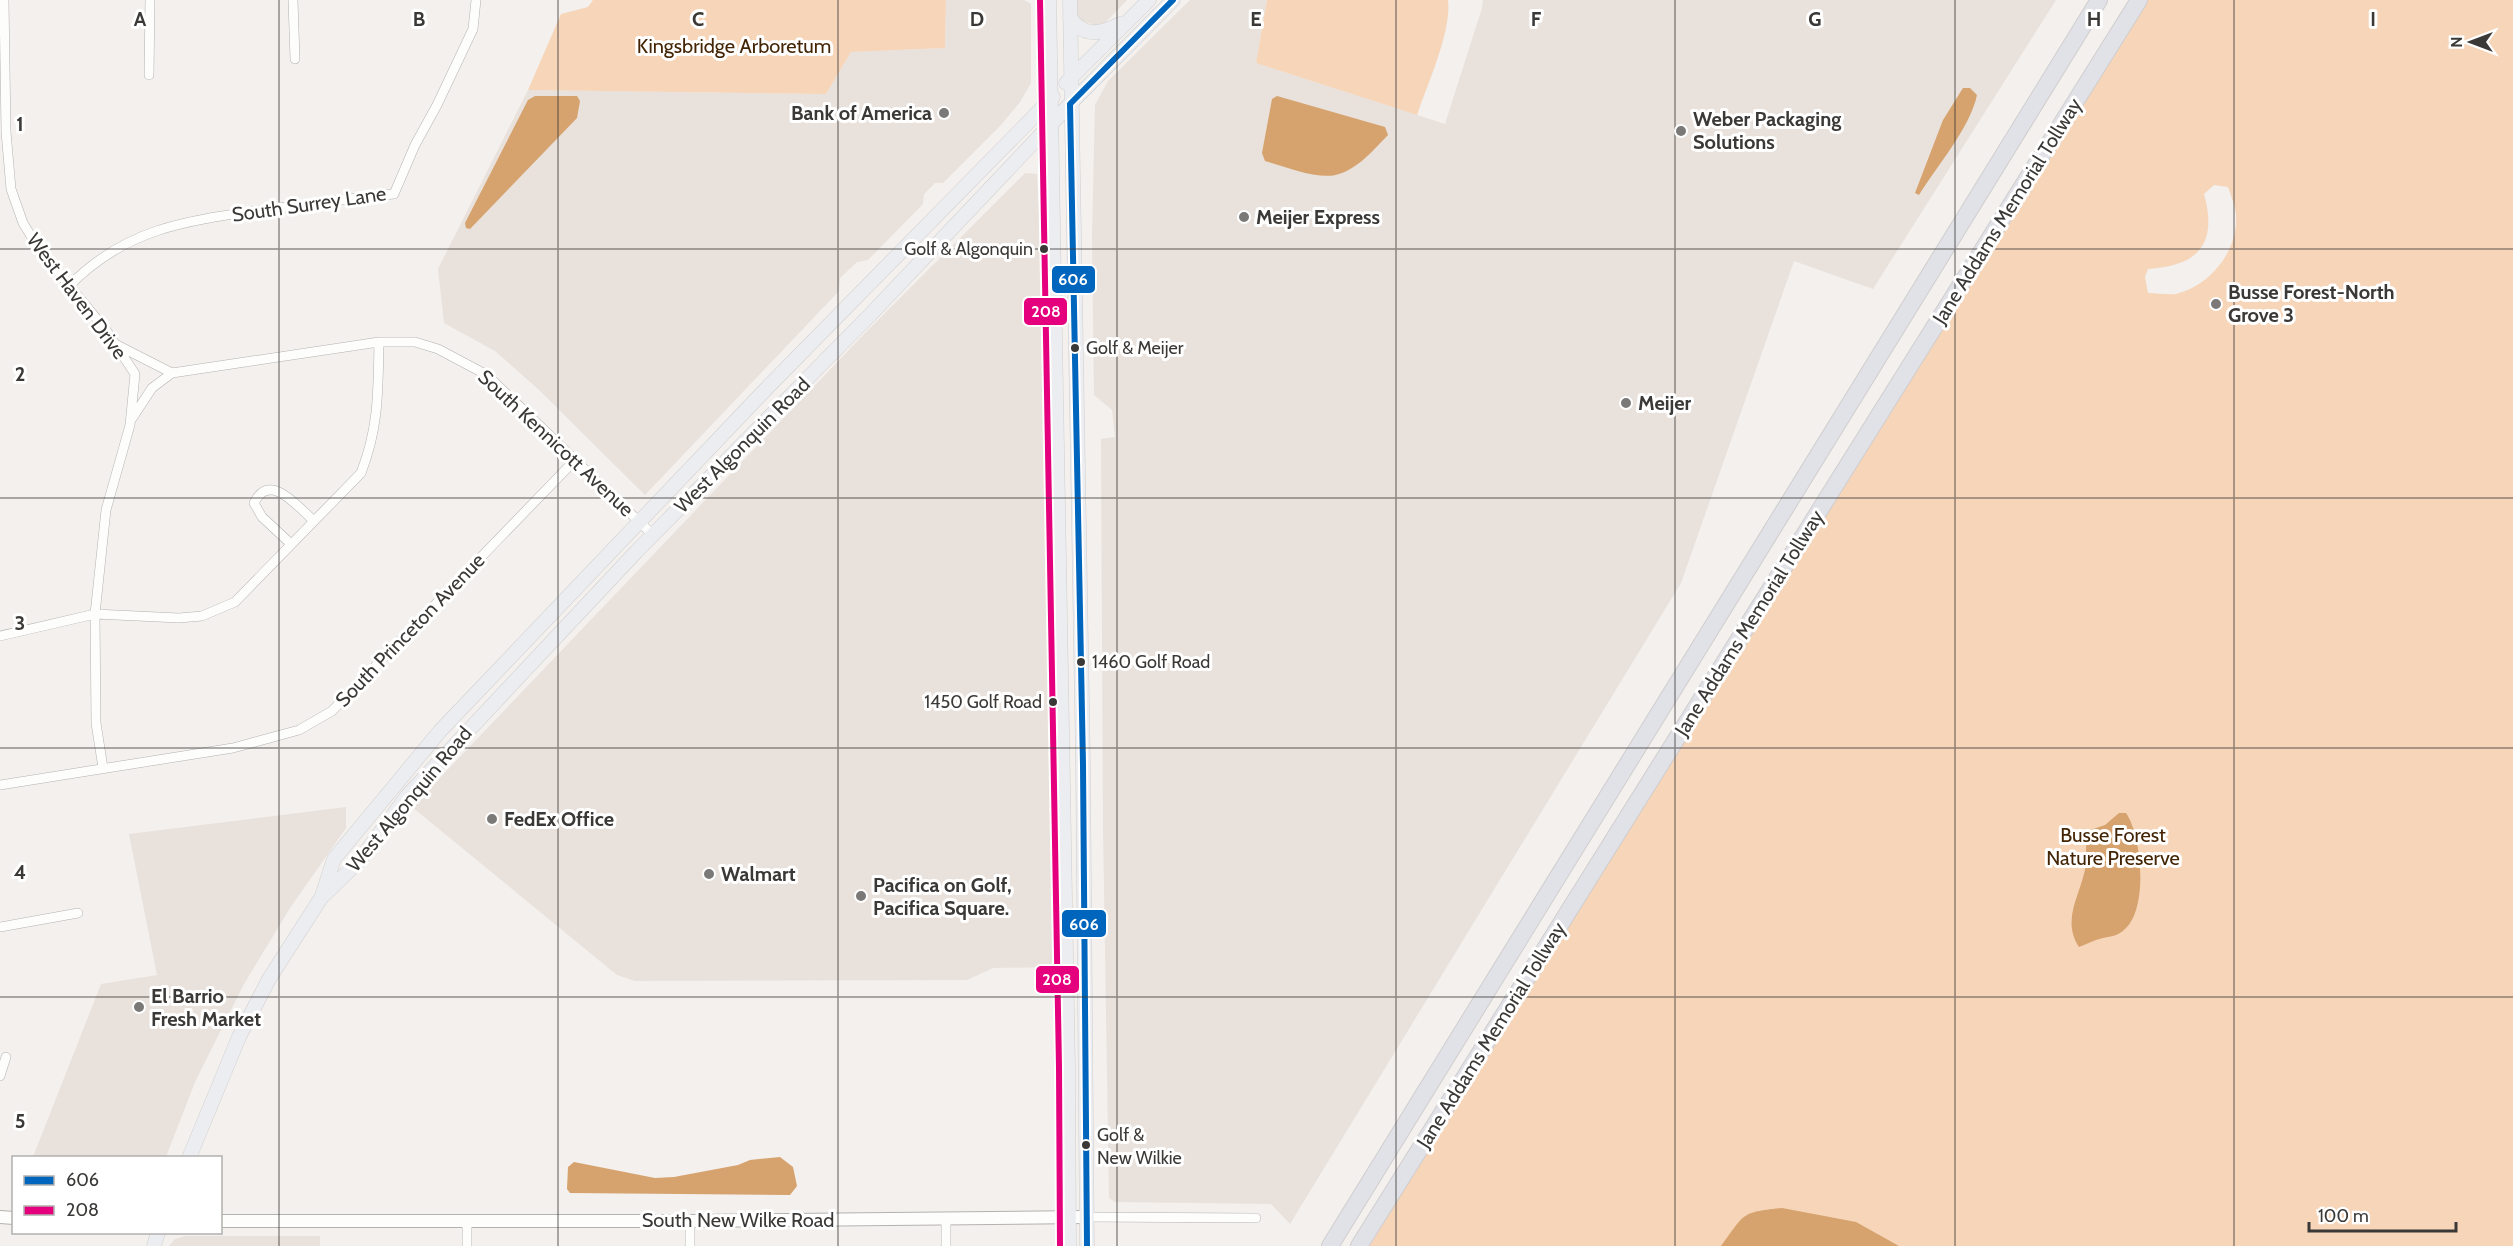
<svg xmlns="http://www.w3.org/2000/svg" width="2513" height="1246" font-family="Cabin,sans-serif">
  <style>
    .built { fill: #e9e1db }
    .green { fill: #f6d5b9; fill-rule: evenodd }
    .water { fill: #d6a26d }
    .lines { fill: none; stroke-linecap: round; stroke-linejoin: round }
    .minor-casing { stroke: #b4b2b0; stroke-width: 10 }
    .secondary-casing { stroke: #b4b2b0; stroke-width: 14 }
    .primary-casing { stroke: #d0cecd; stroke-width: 15 }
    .motorway-casing { stroke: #d0cecd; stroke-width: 18 }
    .minor { stroke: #fdfdfc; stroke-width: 9 }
    .secondary { stroke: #fdfdfc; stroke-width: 12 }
    .primary { stroke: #ecedf1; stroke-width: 14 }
    .motorway { stroke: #e1e1e8; stroke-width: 16 }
    .bus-1-casing { stroke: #fff; stroke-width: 10 }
    .bus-2-casing { stroke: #fff; stroke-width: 10 }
    .bus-1 { stroke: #0065bd; stroke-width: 6 }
    .bus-2 { stroke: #e5007d; stroke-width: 6 }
    .grid { fill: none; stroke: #3b3937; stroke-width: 1.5; stroke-opacity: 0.55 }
    .poi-dot { fill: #7b7977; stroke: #fff; stroke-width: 2 }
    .bus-dot { fill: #3b3937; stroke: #fff; stroke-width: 2 }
    .labels { text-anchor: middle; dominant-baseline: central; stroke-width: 6; stroke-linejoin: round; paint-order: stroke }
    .bus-label { font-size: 18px; fill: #3b3937; stroke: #fff; text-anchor: start }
    .park-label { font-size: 20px; fill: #432505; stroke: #fff }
    .poi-label { font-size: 20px; font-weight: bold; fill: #3b3937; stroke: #fff; text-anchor: start }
    .street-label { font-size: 20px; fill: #3b3937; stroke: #fff }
    .grid-label { font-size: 20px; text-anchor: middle; font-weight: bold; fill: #3b3937; stroke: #fff; stroke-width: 6; stroke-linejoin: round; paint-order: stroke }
    .line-badge { stroke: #fff; stroke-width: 2 }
    .badge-label { font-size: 16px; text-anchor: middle; font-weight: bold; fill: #fff }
  </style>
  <rect width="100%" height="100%" fill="#f3f0ee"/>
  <path class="built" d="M946,0H1024L1031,4V83L1020,102L1001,125L943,183H935L924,194L923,204L868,260L857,262L840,278L839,291L645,495L538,389L495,351L444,323L438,269L528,90L826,94L851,52L945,48Z
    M1074,0H1127L1104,24L1097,26L1077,19Z
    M1190,0H1267L1256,63L1445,124L1482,8L1483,0H2056L1873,289L1794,261L1681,583L1290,1224L1271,1204L1115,1202L1109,1198L1103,826L1101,439L1115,437L1112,410L1094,395L1092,236L1095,105L1108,81Z
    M1025,173L1037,174L1050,433L1056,967L993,968L967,980L635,981L617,975L412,807L866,332Z
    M346,807V828L290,908L244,984L195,1082L166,1157H33L101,984L157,975L129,834Z
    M185,1236H320V1246H169L175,1239Z"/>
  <path class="green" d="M593,0H946L945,48L851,52L826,94L528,90L561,14L588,7Z
    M1267,0H1448C1452,31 1427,85 1417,115L1256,63Z
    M2141,0H2513V1246H1359ZM2214,185L2228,187C2231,196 2235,205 2236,214C2239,250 2211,285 2176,294C2167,295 2157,293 2148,293L2145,277L2148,269C2198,266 2218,244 2204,194Z"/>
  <path class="water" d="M1963,88H1970L1977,95C1970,128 1937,166 1919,195L1915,193L1943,120Z
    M535,96H577L580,101L577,118L470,229L466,228L465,223L528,100Z
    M1277,96L1385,127L1388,135C1374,149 1359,168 1339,174C1320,181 1284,166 1265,161L1262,153L1272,99Z
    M2119,813H2126C2142,836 2148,907 2126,928C2117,938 2107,936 2096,940C2090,942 2085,945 2079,947C2060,918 2083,892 2086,863C2087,851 2084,841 2090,830L2105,825Z
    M780,1157L793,1167L797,1186L790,1195L570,1193L567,1189L568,1167L574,1162L655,1178L674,1177L738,1165L750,1160Z
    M1782,1208L1856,1222L1899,1246H1721C1745,1214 1740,1212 1782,1208Z"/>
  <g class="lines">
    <defs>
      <path id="minor" d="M4,0L6,132L11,189L23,223L39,249L106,330L135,374L130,425L106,510L95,614L96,723L103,768
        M293,0L295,59
        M149,75L150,0
        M69,286C128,226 191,220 271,209C312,204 353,198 394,194L415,145L437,105L473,29L476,0
        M117,345L172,373
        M131,420L152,388L172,373L379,342H415L438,349L487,375L653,535
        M291,544L262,517L254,503C270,471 297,506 314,521
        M0,636L95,614L179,618L202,616L235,602L361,473C379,427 378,391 379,342
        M0,785L233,748L299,730L332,711L576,459
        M0,927L78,913
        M0,1076L6,1057
        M1087,1217L1256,1218
        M946,1219V1246
        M690,1221V1246
        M467,1246V1220"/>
      <path id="secondary" d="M0,1217L14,1218
        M220,1221H690L1087,1217"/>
      <path id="primary" d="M1049,0L1068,1067L1069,1246
        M1070,0L1083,765L1087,1246
        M1070,18C1085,38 1100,34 1120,24
        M1066,83L1149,0
        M322,896L334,859L440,731L766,389L1053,97
        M189,1158L239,1037L269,979L321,898L360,860L407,796L636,552L870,315L1070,104L1173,0
        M154,1246L158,1232"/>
      <path id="motorway" d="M1330,1246L2099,0
        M1359,1246L2139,0"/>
    </defs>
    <use href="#minor" class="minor-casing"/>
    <use href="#secondary" class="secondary-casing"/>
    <use href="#primary" class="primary-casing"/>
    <use href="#motorway" class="motorway-casing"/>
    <use href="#minor" class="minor"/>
    <use href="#secondary" class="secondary"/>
    <use href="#primary" class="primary"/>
    <use href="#motorway" class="motorway"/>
    <defs>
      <path id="bus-1" d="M1087,1246L1083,765L1070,104L1173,0"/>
      <path id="bus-2" d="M1040,0L1059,1067L1060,1246"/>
    </defs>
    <use href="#bus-1" class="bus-1-casing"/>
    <use href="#bus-2" class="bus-2-casing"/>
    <use href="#bus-1" class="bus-1"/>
    <use href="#bus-2" class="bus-2"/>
  </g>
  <path class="grid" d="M279,0V1246M558,0V1246M838,0V1246M1117,0V1246M1396,0V1246M1675,0V1246M1955,0V1246M2234,0V1246M0,249H2513M0,498H2513M0,748H2513M0,997H2513"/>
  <g class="poi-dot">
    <circle cx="944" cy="113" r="6"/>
    <circle cx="1681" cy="131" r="6"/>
    <circle cx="1244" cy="217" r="6"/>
    <circle cx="2216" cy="304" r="6"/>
    <circle cx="1626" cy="403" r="6"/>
    <circle cx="492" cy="819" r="6"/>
    <circle cx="709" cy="874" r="6"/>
    <circle cx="861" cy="896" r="6"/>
    <circle cx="139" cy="1007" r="6"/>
  </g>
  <g class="bus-dot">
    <circle cx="1044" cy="249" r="5"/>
    <circle cx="1075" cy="348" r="5"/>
    <circle cx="1081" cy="662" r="5"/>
    <circle cx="1053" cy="702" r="5"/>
    <circle cx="1086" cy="1145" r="5"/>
  </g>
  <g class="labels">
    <g class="bus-label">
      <text x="1033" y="249" text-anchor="end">Golf &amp; Algonquin</text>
      <text x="1086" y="348">Golf &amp; Meijer</text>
      <text x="1092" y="662">1460 Golf Road</text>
      <text x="1042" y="702" text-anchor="end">1450 Golf Road</text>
      <text x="1097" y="1135">Golf &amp;<tspan x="1097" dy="23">New Wilkie</tspan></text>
    </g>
    <g class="park-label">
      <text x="734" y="46">Kingsbridge Arboretum</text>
      <text x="2113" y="835">Busse Forest<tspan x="2113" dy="23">Nature Preserve</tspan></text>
    </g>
    <g class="poi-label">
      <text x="932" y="113" text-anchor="end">Bank of America</text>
      <text x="1693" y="119">Weber Packaging<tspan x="1693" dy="23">Solutions</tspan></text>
      <text x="1256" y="217">Meijer Express</text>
      <text x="2228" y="292">Busse Forest-North<tspan x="2228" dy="23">Grove 3</tspan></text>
      <text x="1638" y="403">Meijer</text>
      <text x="504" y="819">FedEx Office</text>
      <text x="721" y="874">Walmart</text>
      <text x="873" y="885">Pacifica on Golf,<tspan x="873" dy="23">Pacifica Square.</tspan></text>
      <text x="151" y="996">El Barrio<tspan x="151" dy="23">Fresh Market</tspan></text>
    </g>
    <g class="street-label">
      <text transform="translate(309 204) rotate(-8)">South Surrey Lane</text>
      <text transform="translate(2007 211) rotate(-58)">Jane Addams Memorial Tollway</text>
      <text transform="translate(77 296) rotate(53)">West Haven Drive</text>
      <text transform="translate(556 443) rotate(43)">South Kennicott Avenue</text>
      <text transform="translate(742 445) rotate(-45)">West Algonquin Road</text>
      <text transform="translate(1749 623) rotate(-58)">Jane Addams Memorial Tollway</text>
      <text transform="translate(410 630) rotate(-46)">South Princeton Avenue</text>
      <text transform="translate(409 799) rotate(-50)">West Algonquin Road</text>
      <text transform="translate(1491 1035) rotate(-58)">Jane Addams Memorial Tollway</text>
      <text x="738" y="1220">South New Wilke Road</text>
    </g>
  </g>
  <g class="grid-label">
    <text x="140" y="26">A</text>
    <text x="419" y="26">B</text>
    <text x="698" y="26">C</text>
    <text x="977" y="26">D</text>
    <text x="1256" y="26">E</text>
    <text x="1536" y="26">F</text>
    <text x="1815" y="26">G</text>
    <text x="2094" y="26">H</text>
    <text x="2373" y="26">I</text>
    <text x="20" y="131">1</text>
    <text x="20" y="381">2</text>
    <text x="20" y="630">3</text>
    <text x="20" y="879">4</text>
    <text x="20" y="1128">5</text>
  </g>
  <g class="line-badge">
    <rect x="1051" y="265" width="45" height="29" rx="6" fill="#0065bd"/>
    <rect x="1023" y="297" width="45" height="29" rx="6" fill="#e5007d"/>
    <rect x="1061" y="909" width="46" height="29" rx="6" fill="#0065bd"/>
    <rect x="1035" y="965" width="45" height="29" rx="6" fill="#e5007d"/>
  </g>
  <g class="badge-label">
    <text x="1073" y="285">606</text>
    <text x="1046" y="317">208</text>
    <text x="1084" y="930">606</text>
    <text x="1057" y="985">208</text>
  </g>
  <rect x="12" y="1156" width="210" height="78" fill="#ffffff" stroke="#b1b0af" stroke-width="1.5"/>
  <rect x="24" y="1176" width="30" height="9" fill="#0065bd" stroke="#b1b0af" stroke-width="1.5"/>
  <text x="66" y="1186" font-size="18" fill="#3b3937">606</text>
  <rect x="24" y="1206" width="30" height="9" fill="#e5007d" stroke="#b1b0af" stroke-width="1.5"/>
  <text x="66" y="1216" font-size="18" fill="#3b3937">208</text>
  <g transform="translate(2471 42) rotate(270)" stroke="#ffffff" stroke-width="4.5" paint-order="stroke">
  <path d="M0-4.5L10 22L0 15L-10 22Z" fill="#3b3937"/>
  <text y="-9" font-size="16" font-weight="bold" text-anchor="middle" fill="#3b3937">N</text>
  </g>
  <path d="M2309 1222v9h147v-9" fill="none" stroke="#3b3937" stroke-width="3"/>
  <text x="2318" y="1222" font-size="18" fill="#3b3937" stroke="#ffffff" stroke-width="4.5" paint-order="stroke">100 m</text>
</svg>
